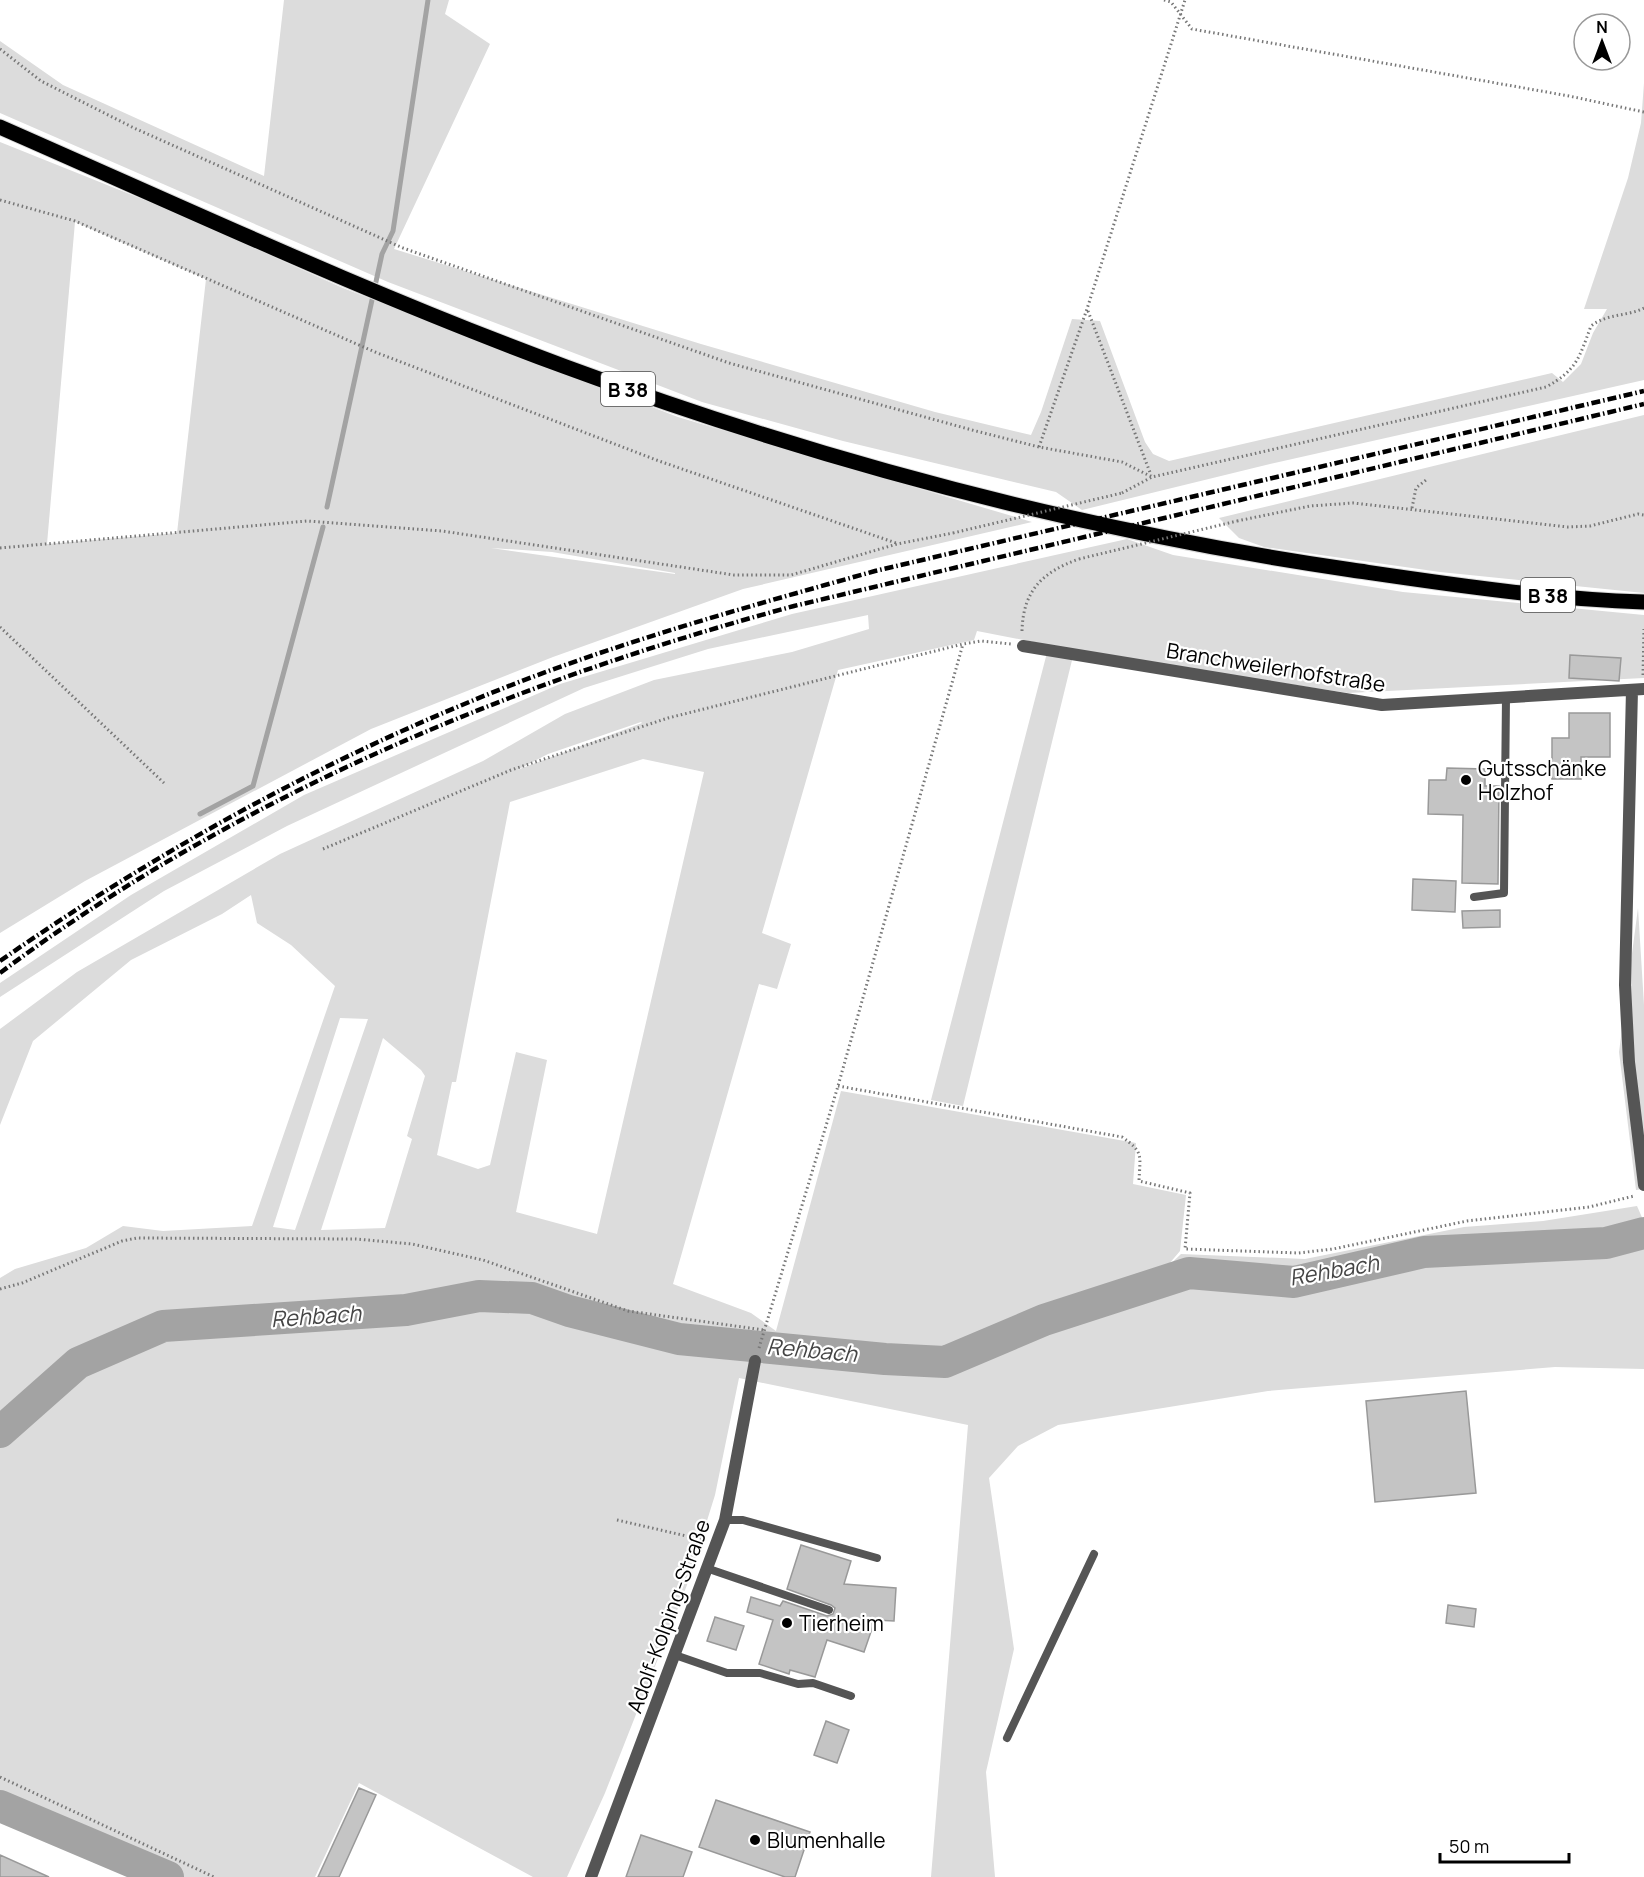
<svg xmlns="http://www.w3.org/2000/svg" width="1644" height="1877" font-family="Manrope,sans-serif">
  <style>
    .green { fill: #dcdcdc; fill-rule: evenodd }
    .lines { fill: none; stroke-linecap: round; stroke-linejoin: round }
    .stream { stroke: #a3a3a3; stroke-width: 5 }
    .river { stroke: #a3a3a3; stroke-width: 32 }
    .building { fill: #c4c4c4; stroke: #999; stroke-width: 1.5 }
    .primary-casing { stroke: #dbdbdb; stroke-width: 17 }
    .path { stroke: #777; stroke-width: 3; stroke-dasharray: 1.5 3; stroke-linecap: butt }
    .service { stroke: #555; stroke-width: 8 }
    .minor { stroke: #555; stroke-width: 12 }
    .primary { stroke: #000; stroke-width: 15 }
    .rail { stroke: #000; stroke-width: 4.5; stroke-dasharray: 9 3 1.5 3; stroke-linecap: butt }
    .path-bridge { stroke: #777; stroke-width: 3; stroke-dasharray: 1.5 3; stroke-linecap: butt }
    .poi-dot { fill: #000; stroke: #fff; stroke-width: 2 }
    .labels { text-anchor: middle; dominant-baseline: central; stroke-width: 4.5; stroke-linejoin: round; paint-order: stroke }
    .shield { fill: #fff; stroke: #4c4c4c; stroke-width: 1.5 }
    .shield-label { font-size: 20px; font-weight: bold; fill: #000 }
    .street-label { font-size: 21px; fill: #000; stroke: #fff }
    .poi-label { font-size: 21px; fill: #000; stroke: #fff; text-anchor: start }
    .water-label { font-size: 22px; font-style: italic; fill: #444; stroke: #fff }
  </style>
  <rect width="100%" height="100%" fill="#fff"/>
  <path class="green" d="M284,0H449L445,14L490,44L394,249L701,344L935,412L1031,435L1041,412L1072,319L1100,321L1145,442L1153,454L1169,461L1552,373L1563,382L1581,364L1593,333L1607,309H1584L1628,178L1641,123L1644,83V380L1270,464L1082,510L1056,492L843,441L702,402L388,282L0,113V41L63,85L264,176Z
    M0,142L162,207L343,288L678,417L1032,522L743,589L553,657L371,729L85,881L0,933ZM75,222L206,279L177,533L47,544ZM491,548L552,552L675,573V574Z
    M1644,415V593L1440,572L1264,547L1239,538L1219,518Z
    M1127,539L1173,555L1403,592L1644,615V678L1348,693L1074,652L963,1106L931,1100L1049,645L977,631L974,640L838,670L762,933L791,944L777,989L759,984L673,1284L751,1313L776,1331L841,1091L1136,1143L1133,1184L1186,1195L1180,1251L1163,1271L1181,1254L1305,1259L1464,1227L1543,1221L1637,1206L1644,1222V1369L1555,1367L1268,1391L1058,1425L1018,1446L989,1478L1014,1649L986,1772L995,1877H931L968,1425L739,1378L715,1495L687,1585L605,1793L567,1877H533L359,1783L315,1877H130L0,1822V1278L15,1269L86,1248L123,1226L163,1231L252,1226L335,986L291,945L257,923L251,895L222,914L131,960L33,1041L0,1125V1029L77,972L280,854L483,761L565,714L654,680L792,652L869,629L868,615L708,649L584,688L287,826L164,891L0,997V983L131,895L304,795L560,684L792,614ZM641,722L642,723L517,770L548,754ZM643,759L704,772L597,1234L516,1212L547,1060L516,1052L490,1165L478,1169L437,1155L452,1082H456L510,802ZM340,1018L368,1019L295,1230L273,1227ZM383,1038L421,1070L425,1076L407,1136L412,1139L385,1228L321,1230Z
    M1638,908L1644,1005V1189L1636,1190L1619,1052Z"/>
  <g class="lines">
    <path class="stream" d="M327,507L382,254L393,231L428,0
      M200,814L253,786L323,527"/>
    <path class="river" d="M0,1432L78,1363L163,1326L406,1310L479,1296L532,1298L569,1311L679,1339L885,1359L945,1362L1044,1320L1189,1273L1294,1282L1424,1252L1606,1243L1644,1233
      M0,1806L168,1877"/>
  </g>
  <path class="building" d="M1570,655L1621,658L1619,681L1569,678Z
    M1569,713H1610V757H1581V779H1552V738H1569Z
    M1447,768L1485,769V786H1499L1498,884L1462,883L1463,815L1428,814L1429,780H1446Z
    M1413,879L1456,881L1455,912L1412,910Z
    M1500,910V927L1463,928L1462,911Z
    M1466,1391L1476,1493L1375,1502L1366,1401Z
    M801,1545L851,1561L844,1584L896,1588L894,1621L875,1620L864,1652L827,1640L815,1677L790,1670L789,1674L759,1664L773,1620L747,1612L751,1597L780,1606L783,1601L827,1616L833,1614L835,1608L831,1605L787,1589Z
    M1448,1605L1476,1609L1474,1627L1446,1623Z
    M715,1617L744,1626L736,1650L707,1641Z
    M826,1721L849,1730L837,1763L814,1755Z
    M359,1788L376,1795L339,1877H318Z
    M716,1800L810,1832L795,1877H785L699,1847Z
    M641,1835L692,1852L683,1877H626Z
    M0,1855L49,1877H0Z"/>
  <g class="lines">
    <defs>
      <path id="primary" d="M0,127C187,209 373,296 566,367C820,461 1083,531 1352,570C1448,584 1546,599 1644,602"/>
    </defs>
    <use href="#primary" class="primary-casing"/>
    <path class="path" d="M1164,0L1171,2L1192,29L1569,96L1644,112
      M0,49L41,81L134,128L403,248L729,363L972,430L1039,447L1122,462L1152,477
      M0,200L75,221L375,352L659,461L896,543
      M1088,311L1151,475
      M1039,447L1087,309L1185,0
      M1122,493L1152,477L1546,387C1577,370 1579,358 1591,326C1608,313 1626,317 1644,308
      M1412,508L1416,488L1426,480
      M1237,521L1310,506L1353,503L1568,527L1590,526L1638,514L1644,515
      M0,548L307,521L442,531L734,575H791L897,544L953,533
      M0,627L164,783
      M1022,631C1023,591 1042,572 1079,559
      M1643,675L1644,629
      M323,849L511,770L668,718L963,644L981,641L1011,644
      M838,1086L1122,1137C1144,1152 1140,1156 1139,1181L1190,1193L1185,1249L1298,1253L1333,1249L1467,1221L1589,1207L1634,1196
      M0,1289L22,1283L122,1241L137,1238L356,1239L412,1244L483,1260L628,1311L764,1330
      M759,1348L838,1086L963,644
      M617,1520L704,1540
      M0,1777L214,1877"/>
    <path class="service" d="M1474,897L1504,893L1506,697
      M725,1520H743L877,1558
      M709,1569L829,1610
      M675,1655L727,1673H760L798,1684L813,1683L851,1696
      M1007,1738L1094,1554"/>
    <path class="minor" d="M1023,646L1382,705L1644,689
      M1632,690L1625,985L1629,1062L1644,1185
      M591,1877L725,1520L755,1361"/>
    <use href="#primary" class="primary"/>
    <path class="rail" d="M0,961C151,856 304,770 474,700C604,646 740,609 875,571L1644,391
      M0,973C235,797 512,682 794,606L1644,404"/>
    <path class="path-bridge" d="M953,533L1122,493
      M1079,559L1237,521"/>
  </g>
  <g class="poi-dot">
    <circle cx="1466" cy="780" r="6"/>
    <circle cx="787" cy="1623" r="6"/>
    <circle cx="755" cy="1840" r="6"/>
  </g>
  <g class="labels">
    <g class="shield">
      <rect x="601" y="372" width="54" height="34" rx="4.5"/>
      <rect x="1521" y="578" width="54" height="34" rx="4.5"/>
    </g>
    <g class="shield-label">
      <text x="628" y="389">B 38</text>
      <text x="1548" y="595">B 38</text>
    </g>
    <g class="street-label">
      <text transform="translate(1276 667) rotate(9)">Branchweilerhofstraße</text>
      <text transform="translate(668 1616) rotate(-70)">Adolf-Kolping-Straße</text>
    </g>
    <g class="poi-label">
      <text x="1478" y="768">Gutsschänke<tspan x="1478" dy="24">Holzhof</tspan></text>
      <text x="799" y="1623">Tierheim</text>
      <text x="767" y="1840">Blumenhalle</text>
    </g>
    <g class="water-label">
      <text transform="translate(1334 1270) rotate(-10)">Rehbach</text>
      <text transform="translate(316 1316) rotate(-4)">Rehbach</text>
      <text transform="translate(812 1350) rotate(5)">Rehbach</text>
    </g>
  </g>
  <g transform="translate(1602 42)"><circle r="28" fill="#ffffff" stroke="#999999" stroke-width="1.5"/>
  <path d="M0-4.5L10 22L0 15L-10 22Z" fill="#000000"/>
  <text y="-9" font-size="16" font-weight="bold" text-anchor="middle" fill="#000000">N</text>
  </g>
  <path d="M1440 1853v9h129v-9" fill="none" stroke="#000000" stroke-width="3"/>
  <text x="1449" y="1853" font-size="18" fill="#000000" stroke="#ffffff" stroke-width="4.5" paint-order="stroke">50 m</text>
</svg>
